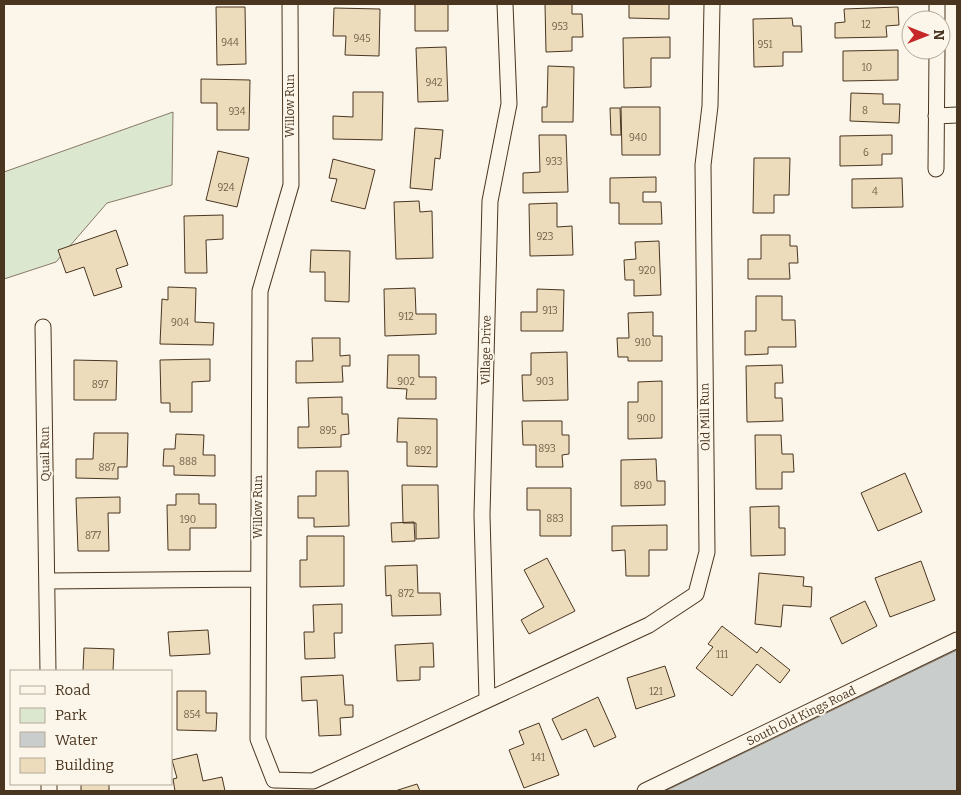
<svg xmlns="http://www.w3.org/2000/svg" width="961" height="795" font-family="Bitter,serif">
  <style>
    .green { fill: #dce7d0; stroke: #887966 }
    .water { fill: #c9cecd; stroke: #887966 }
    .building { fill: #ecdcbc; stroke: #4a3520 }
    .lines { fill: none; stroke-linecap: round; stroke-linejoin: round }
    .minor-casing { stroke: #4a3520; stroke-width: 17 }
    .minor { stroke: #fbf6e9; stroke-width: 15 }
    .labels { text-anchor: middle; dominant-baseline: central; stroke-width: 4; stroke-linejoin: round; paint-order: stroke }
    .number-label { font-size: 10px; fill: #725f47 }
    .street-label { font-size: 12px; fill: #4a3520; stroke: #fbf6e9 }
  </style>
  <rect width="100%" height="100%" fill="#fbf6e9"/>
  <path class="green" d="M173,112L172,185L107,203L56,262L4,279V172Z"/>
  <path class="water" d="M957,650V791H665Z"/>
  <path class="building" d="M415,4H448V31H415Z
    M545,4H572V14H582L583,37H572V51L546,52Z
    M629,4H669V19L629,18Z
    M216,7H245L246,64L217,65Z
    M898,7L899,25L886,26L887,37L835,38V23L845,22L844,9Z
    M334,8L380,9L379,56L345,55L346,36H333Z
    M792,18L793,26H801L802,52H783V66L754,67L753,19Z
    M670,37V58H651V87L624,88L623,38Z
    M446,47L448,101L418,102L416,48Z
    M898,50V80L843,81V51Z
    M548,66L574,67L573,122H542V107H547Z
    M201,79L250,80L249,130H217V103H201Z
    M353,92H383L382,140L333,139V116L353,117Z
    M851,93L883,94V104H900L899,123L850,121Z
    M621,107H660V155H622Z
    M610,108H620L621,135H611Z
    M415,128L443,130L440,159L435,158L432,190L410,188Z
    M539,135H566L568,192L523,193V173L540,172Z
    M892,135V154H882V165L840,166V136Z
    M218,151L249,158L237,207L206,200Z
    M754,158H790L789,195H774V213H753Z
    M333,159L375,170L365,209L331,201L337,179L329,178Z
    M656,177V192H643V202H661L662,224H619V203H610V178Z
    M902,178L903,207L852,208V179Z
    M419,201L420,212L432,211L433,258L396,259L394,202Z
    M557,203V227L572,226L573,255L530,256L529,204Z
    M223,215V239L206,240L207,273H185L184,216Z
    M116,230L128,265L116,269L122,287L94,296L84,267L66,273L58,250Z
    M761,235H790V246H797L798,263H789L790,279H748V259H761Z
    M659,241L661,295L634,296V280H625L624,260L636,259L635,242Z
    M311,250L350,251L349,302L325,301V272H310Z
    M168,287L196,288L195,322L214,323L213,345L160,344L162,299L168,300Z
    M415,288L416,314H436V334L385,336L384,289Z
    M537,289L564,290L563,331H521V312H537Z
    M756,296H782V320H795L796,347H768V354L745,355V331H756Z
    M653,312V336H662V361H628V357H618L617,338H629L628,313Z
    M312,338H340V356L350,355V366H342L343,382L296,383V361H313Z
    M567,352L568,400L523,401L522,375H531V353Z
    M388,355H419V377H436V399H406L407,389L387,388Z
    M210,359V381L192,382V412H170V403H161L160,360Z
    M74,360L117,361L116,400H74Z
    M782,365L783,383H775V398H782L783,421L747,422L746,366Z
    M662,381V438L628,439V402H638V382Z
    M342,397V414H348L349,434L341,435V447L298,448V427H309L308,398Z
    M398,418L437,419V467L407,466V442H397Z
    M522,421H562V435H569V454L562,455L563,467H536V445H523Z
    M94,433H128L127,467H118V479L76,478V459H93Z
    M176,434L204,435L203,455H215V476L174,475V466H163L164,449H175Z
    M755,435H781L782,454H793L794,472H782V489H756Z
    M656,459L657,481H665V505L621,506V460Z
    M316,471H348L349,526L314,527V518H298V496H316Z
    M905,473L922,512L878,531L861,493Z
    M402,485H438L439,538L416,539V523H403Z
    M527,488H571V536H540V510H527Z
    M176,494H199V504H216V528H190V550H168L167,505H176Z
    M120,497V513H108L109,551H78L76,498Z
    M779,506V528H785V555L751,556L750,507Z
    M414,522L415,541L392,542L391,523Z
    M667,525V550H649V576H626L625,550L612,551V526Z
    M307,536H344V586L300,587V560H307Z
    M547,558L575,611L529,634L521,620L544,607L524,570Z
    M921,561L935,600L890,617L875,578Z
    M417,565L418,593H440L441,615L392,616L391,595L386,596L385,566Z
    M759,573L804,577L803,586L812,587L811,607L783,605L781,627L755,624Z
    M865,601L877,626L842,644L830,618Z
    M342,604V633H334L335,658L305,659L304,632H314L313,605Z
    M722,626L757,653L761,647L790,670L780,683L757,664L732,696L696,668L713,647L708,644Z
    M208,630L210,654L170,656L168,632Z
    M433,643L434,667H420V680L397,681L395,645Z
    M84,648L114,649L113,671H83Z
    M665,666L675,696L636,709L627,678Z
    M343,675L345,705H353V717L340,718L341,735L319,736L317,700L302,701L301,677Z
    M177,691H206V713H217L216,731L177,730Z
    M598,697L616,737L594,747L586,729L562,740L552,719Z
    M539,723L559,775L524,788L509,750L524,744L519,731Z
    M197,754L203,781L222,777L225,791H175L173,779L177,778L172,760Z
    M81,784H109V791H81Z
    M417,784L420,791H395Z"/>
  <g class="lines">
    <defs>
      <path id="minor" d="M290,4L291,185L260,291L258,739L274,780L313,781L649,625L696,594L707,552L703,165L710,106L712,4
        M937,20V4
        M936,116L957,115
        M936,169L937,50
        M43,327L48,671
        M48,581L258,579
        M487,699L482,515L490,201L509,104L505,4
        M49,784V791
        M645,791L957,640"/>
    </defs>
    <use href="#minor" class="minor-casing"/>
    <use href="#minor" class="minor"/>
  </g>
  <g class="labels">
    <g class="number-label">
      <text x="866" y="25">12</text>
      <text x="560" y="27">953</text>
      <text x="362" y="39">945</text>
      <text x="230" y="43">944</text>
      <text x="765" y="45">951</text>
      <text x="867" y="68">10</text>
      <text x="434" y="83">942</text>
      <text x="865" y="111">8</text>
      <text x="237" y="112">934</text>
      <text x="638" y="138">940</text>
      <text x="866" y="153">6</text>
      <text x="554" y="162">933</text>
      <text x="226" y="188">924</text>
      <text x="875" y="192">4</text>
      <text x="545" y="237">923</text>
      <text x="647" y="271">920</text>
      <text x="550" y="311">913</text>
      <text x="406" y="317">912</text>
      <text x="180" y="323">904</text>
      <text x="643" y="343">910</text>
      <text x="406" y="382">902</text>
      <text x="545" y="382">903</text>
      <text x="100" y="385">897</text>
      <text x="646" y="419">900</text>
      <text x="328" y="431">895</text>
      <text x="547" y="449">893</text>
      <text x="423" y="451">892</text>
      <text x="188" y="462">888</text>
      <text x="107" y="468">887</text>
      <text x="643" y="486">890</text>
      <text x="555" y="519">883</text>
      <text x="188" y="520">190</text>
      <text x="93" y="536">877</text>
      <text x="406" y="594">872</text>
      <text x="722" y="655">111</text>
      <text x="656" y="692">121</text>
      <text x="192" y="715">854</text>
      <text x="538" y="758">141</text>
    </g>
    <g class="street-label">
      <text transform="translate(290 106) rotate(-90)">Willow Run</text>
      <text transform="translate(486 350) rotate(-89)">Village Drive</text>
      <text transform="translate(705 417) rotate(-91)">Old Mill Run</text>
      <text transform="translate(45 454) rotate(-91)">Quail Run</text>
      <text transform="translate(258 507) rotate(-90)">Willow Run</text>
      <text transform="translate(801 716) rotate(-26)">South Old Kings Road</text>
    </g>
  </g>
  <rect width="961" height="795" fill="none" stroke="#4a3520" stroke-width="10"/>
  <rect x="10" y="670" width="162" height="115" fill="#fbf6e9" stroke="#b4a999"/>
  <rect x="20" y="686" width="25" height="8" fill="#fbf6e9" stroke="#b4a999"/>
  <text x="55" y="695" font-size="15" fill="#4a3520">Road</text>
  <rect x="20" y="708" width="25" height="15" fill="#dce7d0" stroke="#b4a999"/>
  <text x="55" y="720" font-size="15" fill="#4a3520">Park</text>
  <rect x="20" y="732" width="25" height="15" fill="#c9cecd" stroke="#b4a999"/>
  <text x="55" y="745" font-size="15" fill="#4a3520">Water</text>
  <rect x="20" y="758" width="25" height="15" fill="#ecdcbc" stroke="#b4a999"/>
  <text x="55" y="770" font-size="15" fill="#4a3520">Building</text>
  <g transform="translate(926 35) rotate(90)"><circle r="24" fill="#fbf6e9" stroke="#b4a999"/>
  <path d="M0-4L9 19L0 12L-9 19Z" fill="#c62828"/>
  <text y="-8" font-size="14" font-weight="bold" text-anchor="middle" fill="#4a3520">N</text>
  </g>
</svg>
